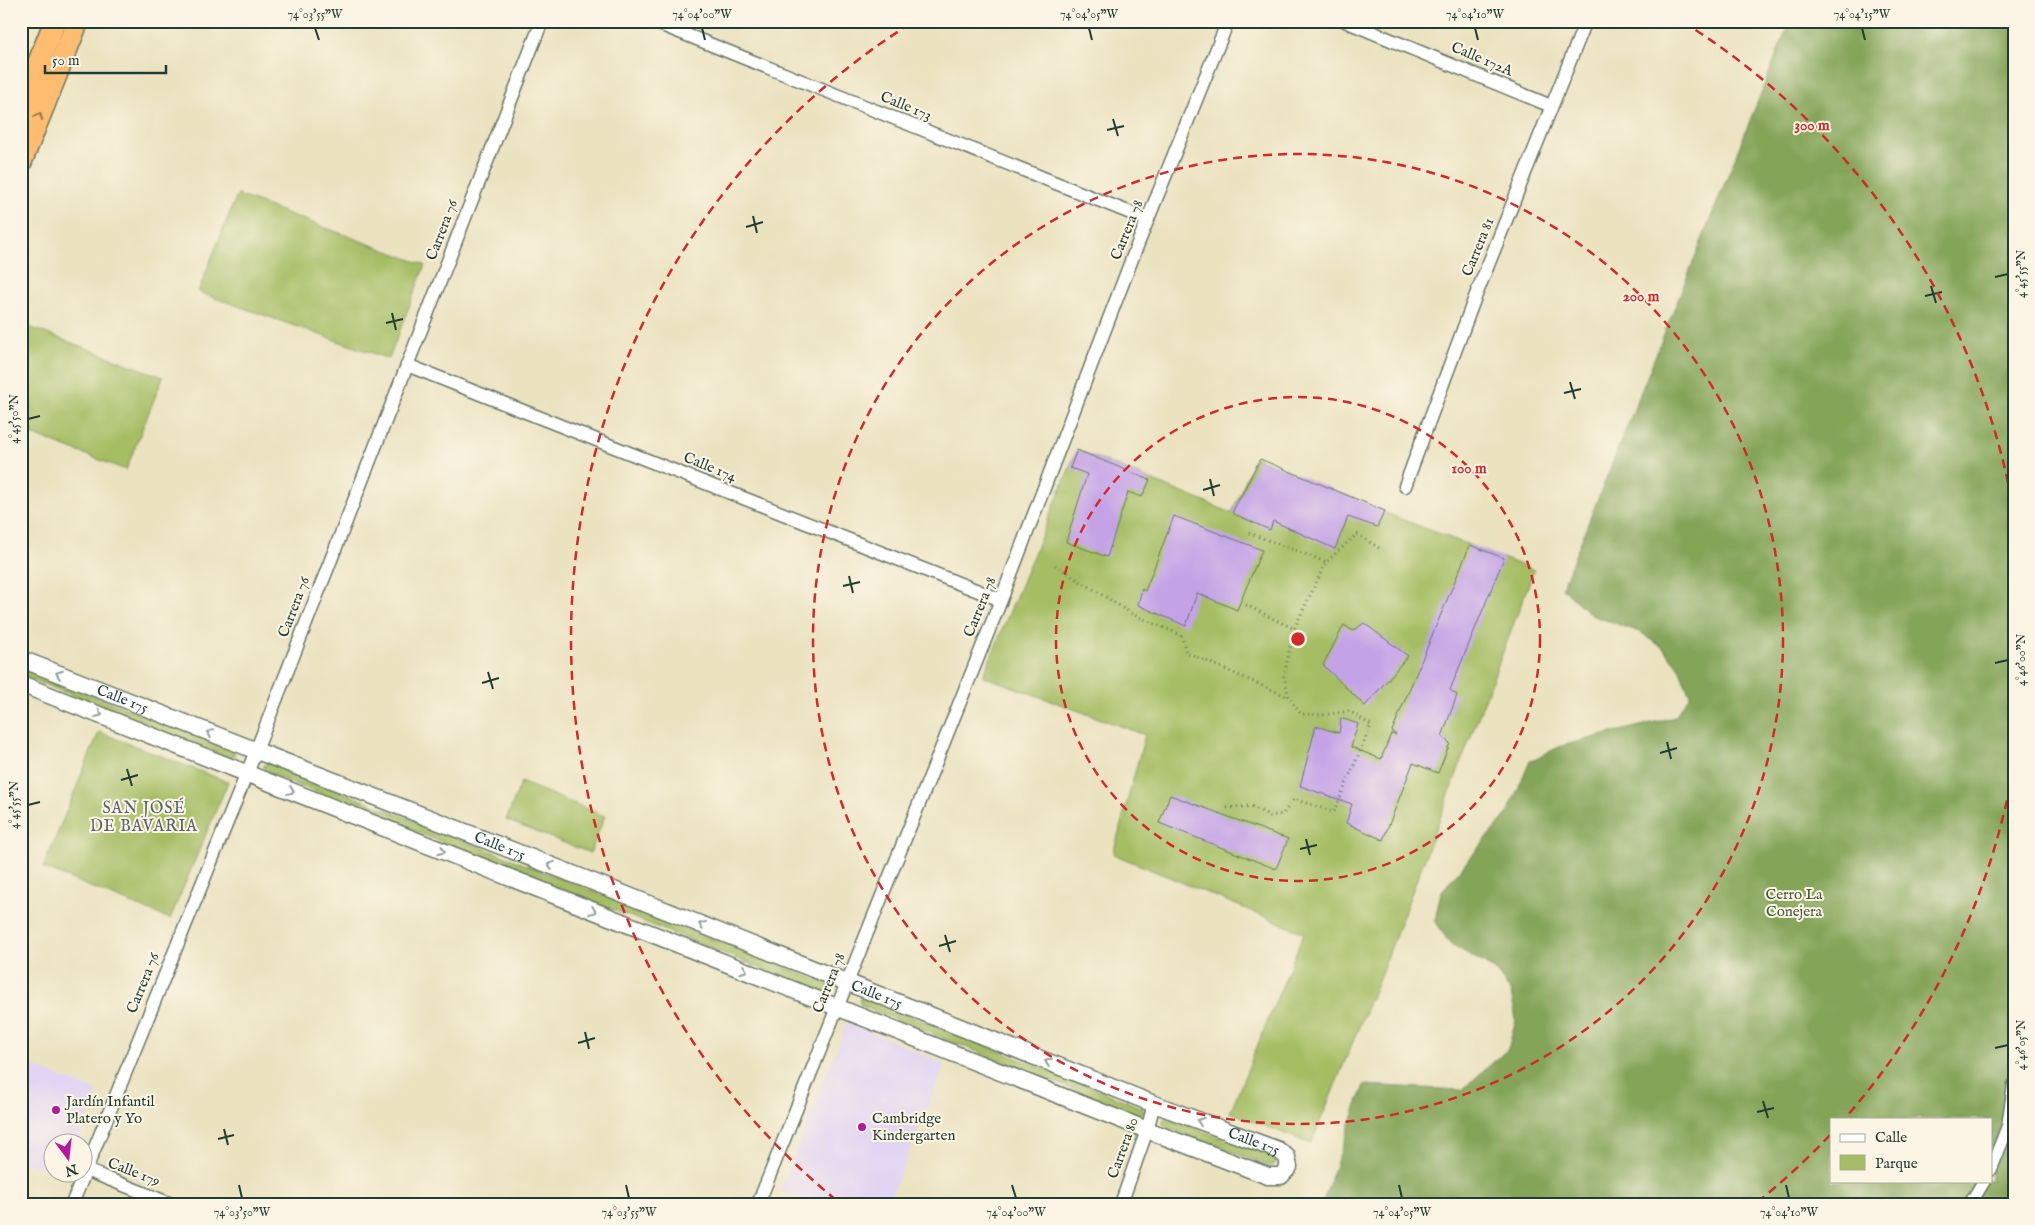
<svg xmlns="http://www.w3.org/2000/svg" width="2035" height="1225" font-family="'IM FELL English',serif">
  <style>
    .built { fill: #e2d4f3 }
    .green { fill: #a5bd63; stroke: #627d4c }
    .forest { fill: #84a459; stroke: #527046; fill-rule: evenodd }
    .building { fill: #c3a3e6 }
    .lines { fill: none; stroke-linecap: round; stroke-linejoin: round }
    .minor-casing { stroke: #667765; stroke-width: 15 }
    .tertiary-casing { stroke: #667765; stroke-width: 19 }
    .trunk-casing { stroke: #667765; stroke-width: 24 }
    .path { stroke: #667765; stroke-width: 3; stroke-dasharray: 1 4; stroke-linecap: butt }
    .minor { stroke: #fff; stroke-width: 12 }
    .tertiary { stroke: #fff; stroke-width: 16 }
    .trunk { stroke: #febc70; stroke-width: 21 }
    .oneway { stroke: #83764f }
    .oneway2 { stroke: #8f9e9a }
    .ticks { fill: none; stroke: #1f3d34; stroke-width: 2 }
    .ring { fill: none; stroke: #d62828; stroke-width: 2.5; stroke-dasharray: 9 6 }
    .poi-dot { fill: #b5179e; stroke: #fcf5e5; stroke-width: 2 }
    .labels { text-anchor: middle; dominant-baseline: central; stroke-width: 4; stroke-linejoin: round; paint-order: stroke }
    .street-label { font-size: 15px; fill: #1f3d34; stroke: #fcf5e5 }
    .park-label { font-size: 15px; fill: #405d40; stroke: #fcf5e5 }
    .poi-label { font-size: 15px; fill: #1f3d34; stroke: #fcf5e5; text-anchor: start }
    .neighbourhood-label { font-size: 16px; letter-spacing: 1px; fill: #586172; stroke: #fcf5e5 }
    .centre { fill: #d62828; stroke: #fcf5e5; stroke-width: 2.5 }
    .ring-label { font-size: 15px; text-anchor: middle; font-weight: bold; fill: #d62828; stroke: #fcf5e5; stroke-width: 4; stroke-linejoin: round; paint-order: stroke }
    .neatline { fill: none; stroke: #1f3d34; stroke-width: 2 }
    .ticks-label { font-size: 12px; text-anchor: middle; fill: #1f3d34 }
  </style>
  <rect width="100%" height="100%" fill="#fcf5e5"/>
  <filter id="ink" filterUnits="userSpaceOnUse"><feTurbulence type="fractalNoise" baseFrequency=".02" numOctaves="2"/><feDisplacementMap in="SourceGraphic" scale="10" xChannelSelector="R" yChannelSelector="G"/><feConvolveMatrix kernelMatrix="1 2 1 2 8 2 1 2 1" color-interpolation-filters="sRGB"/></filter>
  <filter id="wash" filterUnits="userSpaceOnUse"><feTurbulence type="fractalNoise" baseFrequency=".0096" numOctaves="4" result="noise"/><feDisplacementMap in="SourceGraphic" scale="20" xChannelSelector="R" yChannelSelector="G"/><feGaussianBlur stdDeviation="1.12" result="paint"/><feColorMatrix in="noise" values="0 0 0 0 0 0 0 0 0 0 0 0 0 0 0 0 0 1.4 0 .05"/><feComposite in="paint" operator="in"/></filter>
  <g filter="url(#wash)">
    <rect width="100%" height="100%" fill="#ebe2c0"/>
    <path class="built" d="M847,1022L945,1064L888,1204H811L780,1191Z
      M21,1062L98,1091L79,1142H52V1172L69,1173L67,1178L21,1161Z"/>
    <path class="green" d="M238,195L425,265L389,359L198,292L234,202Z
      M21,324L163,377L126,470L21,430Z
      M1077,450L1232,513L1255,457L1396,517L1534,570L1384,966L1311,1144L1230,1112L1304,933L1113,854L1145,735L983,676Z
      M21,667L233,750L235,755L230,758L21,675Z
      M99,732L228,782L170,919L43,868Z
      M268,763L830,985L832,991L826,994L265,772L263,766Z
      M521,782L605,816L590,853L506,820Z
      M864,998L1141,1107L1143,1112L1138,1115L862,1006L859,1000Z
      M1166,1118L1274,1157L1276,1163L1270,1166L1165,1127L1162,1121Z"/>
    <path class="forest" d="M1790,21H2014V1204H1322L1364,1085L1462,1090L1508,1049L1516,1020L1511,992L1494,969L1449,943L1435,920L1441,892L1507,814L1530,761L1561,746L1675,717L1690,695L1679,668L1662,647L1640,632L1591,615L1562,588ZM1831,1119H1991V1181H1831Z"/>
    <g id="blocks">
      <path class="building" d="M1077,450L1150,480L1142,497L1128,492L1107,557L1066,542L1087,474L1070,468Z
        M1260,459L1385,511L1377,527L1348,517L1335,549L1273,521L1270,530L1232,513Z
        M1174,516L1262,550L1237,610L1197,593L1186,626L1138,605L1142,589L1145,591Z
        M1470,545L1504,558L1450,690L1457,695L1442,737L1450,743L1438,773L1413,763L1383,840L1346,823L1352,804L1300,786L1316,726L1339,733L1341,718L1358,724L1351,747L1381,759L1391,734L1396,735L1392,731Z
        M1364,623L1408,656L1365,706L1323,665L1344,625L1353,631Z
        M1170,795L1288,839L1276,869L1159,823Z"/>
    </g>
  </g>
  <g filter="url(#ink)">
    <use href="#blocks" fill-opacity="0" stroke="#667765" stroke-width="1"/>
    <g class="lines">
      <defs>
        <path id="minor" d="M652,21L1148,220
          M1345,21L1551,106
          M407,365L1001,600
          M1405,486L1474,300L1586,21
          M1991,1169L2008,1126L2014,1085
          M86,1170L171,1204
          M72,1204L256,751L542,21
          M758,1204L1001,600L1135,251L1228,21
          M1121,1204L1147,1130L1154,1104
          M1970,1204L1984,1181"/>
        <g id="tertiary">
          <path id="s1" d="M21,659L624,894L1154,1104L1278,1150L1287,1157L1289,1167L1281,1176H1268L1147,1130L21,684"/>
        </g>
        <path id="trunk" d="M21,107L55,21
          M21,162L78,21"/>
      </defs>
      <use href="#minor" class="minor-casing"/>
      <use href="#tertiary" class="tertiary-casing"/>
      <use href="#trunk" class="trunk-casing"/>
      <path class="path" d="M1249,533L1326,562
        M1055,565L1134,615L1181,635L1186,652L1288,697
        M1246,605L1294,629
        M1227,808L1251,806L1270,816L1283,814L1294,799L1334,812L1371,725L1349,711L1323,715L1301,714L1289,698L1284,676L1294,629L1326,562L1357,534L1379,548"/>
      <use href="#minor" class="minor"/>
      <use href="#tertiary" class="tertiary"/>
      <use href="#trunk" class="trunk"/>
    </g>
    <defs><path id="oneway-chevron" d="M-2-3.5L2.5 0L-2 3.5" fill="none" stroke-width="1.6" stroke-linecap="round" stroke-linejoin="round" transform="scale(1.25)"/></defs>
    <use class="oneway" href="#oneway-chevron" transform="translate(39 116) rotate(-68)"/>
    <g class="oneway2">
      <use href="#oneway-chevron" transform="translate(59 674) rotate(-159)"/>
      <use href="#oneway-chevron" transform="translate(99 714) rotate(22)"/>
      <use href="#oneway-chevron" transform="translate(210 733) rotate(-159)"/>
      <use href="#oneway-chevron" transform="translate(291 791) rotate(22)"/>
      <use href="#oneway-chevron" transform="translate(442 851) rotate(22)"/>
      <use href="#oneway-chevron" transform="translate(551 865) rotate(-159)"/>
      <use href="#oneway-chevron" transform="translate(593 911) rotate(22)"/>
      <use href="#oneway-chevron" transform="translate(702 925) rotate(-158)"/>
      <use href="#oneway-chevron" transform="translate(744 970) rotate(21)"/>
      <use href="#oneway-chevron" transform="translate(1048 1062) rotate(-159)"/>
      <use href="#oneway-chevron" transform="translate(1200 1121) rotate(-160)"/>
    </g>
  </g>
  <path class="ticks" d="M315,28L319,40M702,28L705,40M1089,28L1092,40M1475,28L1478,40M1862,28L1865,40M1113,119L1118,136M1107,130L1124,126M753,216L757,233M746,227L763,222M1995,277L2008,274M1931,286L1936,303M1925,296L1942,292M392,313L396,330M386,323L403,319M1570,382L1575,399M1564,393L1581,389M28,419L40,416M1210,479L1214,496M1203,490L1220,485M849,576L853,593M843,586L860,582M1995,663L2008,660M488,672L493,689M482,683L499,678M1667,742L1671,759M1660,753L1677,748M127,769L132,786M121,780L138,775M28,805L40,802M1306,839L1310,855M1300,849L1317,845M945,935L950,952M939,946L956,941M585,1032L589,1049M578,1043L595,1038M1995,1048L2008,1045M1763,1101L1768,1118M1757,1112L1774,1108M224,1129L228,1145M218,1139L234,1135M239,1185L242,1198M626,1185L629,1198M1012,1185L1016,1198M1399,1185L1402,1198M1786,1185L1789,1198"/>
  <g class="ring">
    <circle cx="1298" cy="639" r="242"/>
    <circle cx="1298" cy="639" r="485"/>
    <path d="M2013 771A727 727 0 0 1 1847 1116M1830 1135A727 727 0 0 1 1760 1200M836 1200A727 727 0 0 1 913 22M1683 22A727 727 0 0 1 2013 507"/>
  </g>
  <g class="poi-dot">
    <circle cx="56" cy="1110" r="5"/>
    <circle cx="862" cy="1127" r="5"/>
  </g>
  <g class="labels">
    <g class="street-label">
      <text transform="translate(1482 59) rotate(23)">Calle 172A</text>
      <text transform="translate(906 106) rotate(22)">Calle 173</text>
      <text transform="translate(442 230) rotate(-69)">Carrera 76</text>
      <text transform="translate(1127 230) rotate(-68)">Carrera 78</text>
      <text transform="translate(1478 247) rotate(-68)">Carrera 81</text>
      <text transform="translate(710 467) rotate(22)">Calle 174</text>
      <text transform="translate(294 607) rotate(-69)">Carrera 76</text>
      <text transform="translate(980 607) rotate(-68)">Carrera 78</text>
      <text stroke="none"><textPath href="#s1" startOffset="109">Calle 175</textPath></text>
      <text stroke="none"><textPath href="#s1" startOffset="514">Calle 175</textPath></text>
      <text transform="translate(143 983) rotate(-68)">Carrera 76</text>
      <text transform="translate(829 983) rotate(-68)">Carrera 78</text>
      <text stroke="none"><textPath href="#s1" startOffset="919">Calle 175</textPath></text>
      <text stroke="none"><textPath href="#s1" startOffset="1324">Calle 175</textPath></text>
      <text transform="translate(1123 1148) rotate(-70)">Carrera 80</text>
      <text transform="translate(134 1172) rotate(21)">Calle 179</text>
    </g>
    <g class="park-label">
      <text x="1794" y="894">Cerro La<tspan x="1794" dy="17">Conejera</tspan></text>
    </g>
    <g class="poi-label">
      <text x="66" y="1101">Jardín Infantil<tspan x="66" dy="17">Platero y Yo</tspan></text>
      <text x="872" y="1118">Cambridge<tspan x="872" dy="17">Kindergarten</tspan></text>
    </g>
    <g class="neighbourhood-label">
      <text x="144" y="809">SAN JOSÉ<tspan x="144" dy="18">DE BAVARIA</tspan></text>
    </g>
  </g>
  <circle cx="1298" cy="639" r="8" class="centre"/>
  <g class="ring-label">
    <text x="1812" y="130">300 m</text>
    <text x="1641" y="301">200 m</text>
    <text x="1469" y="473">100 m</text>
  </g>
  <rect width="2035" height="1225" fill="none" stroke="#fcf5e5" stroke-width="55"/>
  <rect x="1830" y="1118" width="162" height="65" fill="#fcf5e5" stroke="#a4ab9e"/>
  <rect x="1840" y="1134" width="25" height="8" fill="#ffffff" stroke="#a4ab9e"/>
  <text x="1875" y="1142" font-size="15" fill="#1f3d34">Calle</text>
  <rect x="1840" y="1155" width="25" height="15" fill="#a5bd63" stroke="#a4ab9e"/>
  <text x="1875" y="1168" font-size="15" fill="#1f3d34">Parque</text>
  <g transform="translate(68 1158) rotate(165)"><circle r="24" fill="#fcf5e5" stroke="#a4ab9e"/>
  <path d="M0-4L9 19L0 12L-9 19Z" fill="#b5179e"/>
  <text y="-8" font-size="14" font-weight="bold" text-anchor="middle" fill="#1f3d34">N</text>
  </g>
  <path d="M45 65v8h121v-8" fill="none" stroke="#1f3d34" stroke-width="2.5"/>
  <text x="52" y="65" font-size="15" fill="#1f3d34" stroke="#fcf5e5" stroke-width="4" paint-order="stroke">50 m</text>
  <rect x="28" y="28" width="1980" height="1170" class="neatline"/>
  <g class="ticks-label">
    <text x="315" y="18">74°03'55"W</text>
    <text x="702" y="18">74°04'00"W</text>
    <text x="1089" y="18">74°04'05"W</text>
    <text x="1475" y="18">74°04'10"W</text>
    <text x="1862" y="18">74°04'15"W</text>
    <text transform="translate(2021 274) rotate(-90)" y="4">4°45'55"N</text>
    <text transform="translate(14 419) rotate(-90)" y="4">4°45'50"N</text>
    <text transform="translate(2021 660) rotate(-90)" y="4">4°46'00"N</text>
    <text transform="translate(14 805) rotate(-90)" y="4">4°45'55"N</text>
    <text transform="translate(2021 1045) rotate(-90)" y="4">4°46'05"N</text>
    <text x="242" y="1216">74°03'50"W</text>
    <text x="629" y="1216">74°03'55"W</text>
    <text x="1016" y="1216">74°04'00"W</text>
    <text x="1402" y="1216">74°04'05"W</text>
    <text x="1789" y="1216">74°04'10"W</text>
  </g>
</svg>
